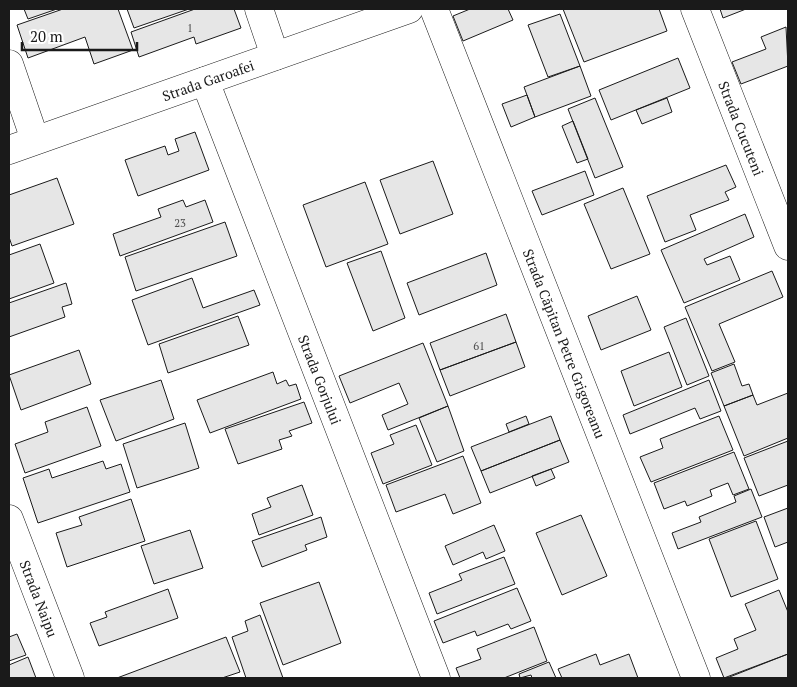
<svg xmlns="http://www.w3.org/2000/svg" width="797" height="687" font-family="'PT Serif',serif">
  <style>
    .building { fill: #e6e6e6; stroke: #1a1a1a }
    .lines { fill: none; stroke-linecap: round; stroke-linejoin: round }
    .street-casing { stroke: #1a1a1a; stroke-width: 29 }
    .street { stroke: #fff; stroke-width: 28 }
    .labels { text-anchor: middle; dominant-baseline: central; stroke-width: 4; stroke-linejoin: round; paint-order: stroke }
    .number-label { font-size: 11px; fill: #4d4d4d }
    .street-label { font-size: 14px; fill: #1a1a1a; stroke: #fff }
  </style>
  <rect width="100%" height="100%" fill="#fff"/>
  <path class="building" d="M24,9H57L28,19Z
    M63,9H118L133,50L94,64L85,37L28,58L17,25Z
    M127,9H189L134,28Z
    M195,9H234L241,28L196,44L194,37L139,57L131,32Z
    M470,9H508L513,20L463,41L453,16Z
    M563,9H659L667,31L584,62Z
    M720,9H746L723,18Z
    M560,14L580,66L548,77L528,25Z
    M786,27L788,66L741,84L732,62L766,49L761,37Z
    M678,58L690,88L611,120L599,90Z
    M580,66L591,96L535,117L524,87Z
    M527,95L535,117L511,127L502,104Z
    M595,98L623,167L595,178L568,109Z
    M667,98L672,112L642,124L636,110Z
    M573,121L588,159L577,163L562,126Z
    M195,132L209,170L138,196L125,160L165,146L168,155L179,151L175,139Z
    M433,161L453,214L400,234L380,180Z
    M726,165L736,187L725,192L729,200L690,215L696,230L665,242L647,196Z
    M585,171L594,195L542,215L532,191Z
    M57,178L74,224L12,246L9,237V195Z
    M365,182L388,244L326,267L303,205Z
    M623,188L650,254L611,269L584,204Z
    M183,200L186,207L205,200L213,222L120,256L113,234L161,217L158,209Z
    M745,214L754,237L704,259L707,265L730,256L740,280L684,303L661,250Z
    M225,222L237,256L136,291L125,257Z
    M40,244L54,283L9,299V255Z
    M381,251L405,318L373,331L347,263Z
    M486,253L497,285L419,315L407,283Z
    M772,271L783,297L719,324L735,362L712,371L685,307Z
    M192,278L203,308L254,290L260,305L148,345L132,300Z
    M66,283L72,304L62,307L65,317L9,337V303Z
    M637,296L651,330L601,350L588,316Z
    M506,314L516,342L440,370L430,343Z
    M238,316L249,345L168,373L159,344Z
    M686,318L709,376L687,385L664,327Z
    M516,342L525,367L450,396L440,370Z
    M423,343L448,406L388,430L382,415L408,404L399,383L350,403L339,376Z
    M79,350L91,384L21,410L9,375Z
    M669,352L682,387L634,406L621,371Z
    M734,364L742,386L749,384L753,395L724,406L711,373Z
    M273,372L277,384L286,380L289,386L296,384L301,399L210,433L197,400Z
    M161,380L174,419L116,441L100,400Z
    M709,380L721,411L700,419L695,408L630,434L623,415Z
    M788,393V438L744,456L724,406L753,395L757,405Z
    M304,402L312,423L289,431L292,436L279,440L282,449L238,464L225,429Z
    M448,406L464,451L437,462L419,418Z
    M87,407L101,446L25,473L15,444L48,432L45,422Z
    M526,416L529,424L509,432L506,424Z
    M551,416L560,440L481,471L471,447Z
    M719,416L733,450L651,482L640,457L663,448L660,439Z
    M185,423L199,468L137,488L123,444Z
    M416,425L432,465L383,484L371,453L394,444L390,435Z
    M560,440L569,462L490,493L481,471Z
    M788,441V485L759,496L744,458Z
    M734,452L749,489L733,495L728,483L710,490L712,496L687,506L685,501L664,509L654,483Z
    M463,456L481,503L453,514L445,494L396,512L386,485Z
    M103,461L106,469L121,464L130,492L38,523L23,478L49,469L52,478Z
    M551,469L555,478L536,486L532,476Z
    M302,485L313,515L259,535L252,514L271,507L267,498Z
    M751,489L762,517L678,549L672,533L701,522L699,517L736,502L734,496Z
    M131,499L145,541L67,567L56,533L82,525L79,517Z
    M788,508V542L775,547L764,517Z
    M581,515L607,576L562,595L536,533Z
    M321,517L327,537L305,545L307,550L262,567L252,541Z
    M756,521L778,579L731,597L709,539Z
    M494,525L505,551L486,559L483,552L453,565L445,546Z
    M190,530L203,568L154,584L141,546Z
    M504,557L515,584L437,614L429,593L462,580L459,574Z
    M319,582L341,643L283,665L260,603Z
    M517,588L531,621L511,629L508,624L477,636L475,631L443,643L434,621Z
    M168,589L178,618L99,646L90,623L107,617L105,612Z
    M779,590L788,612V654L724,678L716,658L738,649L734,639L756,630L745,604Z
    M260,615L283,678H246L232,637L248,631L245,621Z
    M534,627L547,661L504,678H460L456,668L481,659L477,649Z
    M17,634L26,655L9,661V637Z
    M226,637L240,672L222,678H117Z
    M596,654L600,665L629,654L638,678H562L558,669Z
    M788,654V678H727Z
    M28,657L36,678H9V665Z
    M549,662L556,678H532L531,675L520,678L519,674Z"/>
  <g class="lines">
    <defs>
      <g id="street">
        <path d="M259,9L275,56"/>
        <path id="s1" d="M434,9L696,678"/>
        <path id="s2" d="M695,9L788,246"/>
        <path d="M9,64L35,140"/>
        <path id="s3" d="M205,81L436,678"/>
        <path id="s4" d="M9,150L409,9"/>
        <path id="s5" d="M9,519L70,678"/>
      </g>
    </defs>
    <use href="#street" class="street-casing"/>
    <use href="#street" class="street"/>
  </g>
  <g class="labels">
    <g class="number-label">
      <text x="190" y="28">1</text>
      <text x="180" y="223">23</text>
      <text x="479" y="346">61</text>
    </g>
    <g class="street-label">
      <text stroke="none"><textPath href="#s4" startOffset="211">Strada Garoafei</textPath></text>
      <text stroke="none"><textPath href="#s2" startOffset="128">Strada Cucuteni</textPath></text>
      <text stroke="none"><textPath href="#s1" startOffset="359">Strada Căpitan Petre Grigoreanu</textPath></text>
      <text stroke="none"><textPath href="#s3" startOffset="320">Strada Gorjului</textPath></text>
      <text stroke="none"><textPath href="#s5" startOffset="85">Strada Naipu</textPath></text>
    </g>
  </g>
  <rect width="797" height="687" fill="none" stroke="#1a1a1a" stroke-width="20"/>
  <path d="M22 42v8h115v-8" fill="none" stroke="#1a1a1a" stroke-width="2.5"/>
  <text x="30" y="42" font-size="15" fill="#1a1a1a" stroke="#ffffff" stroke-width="4" paint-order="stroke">20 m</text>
</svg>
